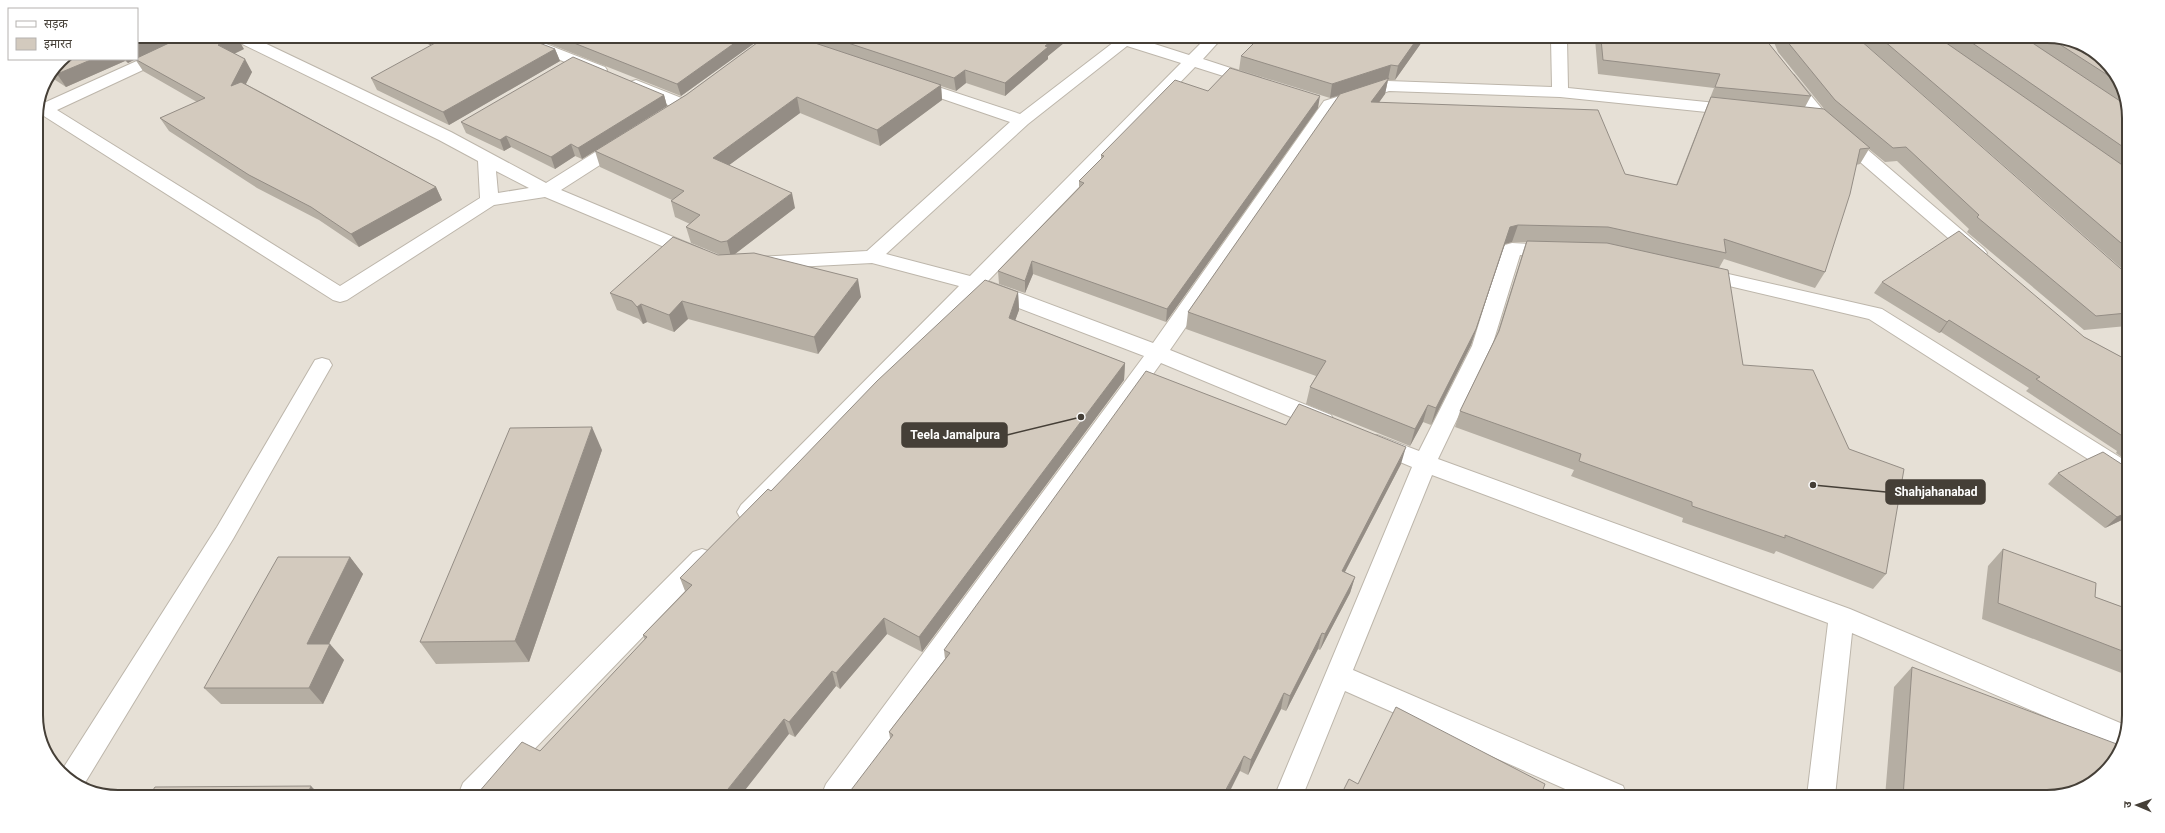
<svg xmlns="http://www.w3.org/2000/svg" width="2165" height="833" font-family="Roboto,'Noto Sans Devanagari',sans-serif">
  <style>
    .residential { fill: #e6e0d6 }
    .lines { fill: none; stroke-linecap: round; stroke-linejoin: round }
    .service-casing { stroke: #bdb6ab; stroke-width: 2 }
    .minor-casing { stroke: #bdb6ab; stroke-width: 2 }
    .service { fill: #fff; fill-rule: evenodd }
    .minor { fill: #fff; fill-rule: evenodd }
    .wall { fill: #b5aea3 }
    .shaded-wall { fill: #948d85 }
    .building { fill: #d3cabe; stroke: #948d85 }
    .rim { fill: none; stroke: #453f37; stroke-width: 2 }
    .leader { fill: none; stroke: #453f37; stroke-width: 1.5 }
    .callout-dot { fill: #453f37; stroke: #fff; stroke-width: 1.5 }
    .callout { fill: #453f37; stroke: #453f37; stroke-width: 1.5 }
    .callout-label { font-size: 12px; text-anchor: middle; font-weight: bold; fill: #fff }
  </style>
  <rect width="100%" height="100%" fill="#f2efe7"/>
  <path class="residential" d="M137,36L2074,40L2129,112L2125,742L2093,783L2048,797L91,793L53,765L36,721V113L44,82L60,60L137,59Z"/>
  <g class="lines">
    <defs>
      <path id="service" d="M322,358L329,360L332,365L233,539L83,786L62,770L217,527L315,360Z"/>
      <path id="minor" d="M229,36H250L451,132L546,183L616,139L622,138L628,139L631,143L628,147L561,190L702,249L705,253L702,257L695,259L688,257L545,197L494,205L347,300L340,302L333,300L36,111L39,100L46,102L161,50H173L175,53L173,56L57,110L340,286L480,198L478,161L439,140L232,39ZM496,171L529,188L498,193Z
        M528,37L605,67L607,70L605,73H593L522,45L520,42L522,39Z
        M1110,38H1136L1189,55L1206,38H1222L1203,59L1261,78L1263,81L1261,84L1255,86L1195,67L988,281L1153,343L1324,101L1388,81L1552,87L1551,39H1567L1568,88L1736,105L1742,106L1744,110L1742,114L1736,115L1560,97L1389,91L1336,109L1170,350L1331,415L1334,421L1331,427L1323,429L1315,427L1161,363L853,794H822L826,784L1144,356L977,292L757,519L749,521L741,519L737,512L741,505L959,286L872,263L757,269L750,267L747,263L750,259L757,257L867,251L1010,122L908,87L906,84L908,81H920L1020,114L1114,42ZM1127,46L1181,63L970,276L886,254L1028,124Z
        M1788,73L1794,75L1827,115L1984,249L1987,253L1984,257L1977,259L1970,257L1815,123L1780,78L1782,75Z
        M636,80L689,101L691,105L689,109H677L630,88L628,85L630,82Z
        M1512,243L1561,246L1564,250L1561,254L1554,256L1520,255L1492,346L1438,459L1850,609L2125,725V742L2119,748L1852,633L1835,796H1807L1828,623L1432,475L1353,670L1623,786L1627,796H1581L1345,691L1303,795H1275L1412,467L1369,449L1366,443L1369,437L1377,435L1419,451L1472,346L1502,249L1505,245Z
        M1702,268L1882,309L2126,461V479L2116,477L1869,319L1695,278L1692,274L1695,270Z
        M702,549L711,552L714,559L711,566L492,793H459L463,783L693,552Z"/>
    </defs>
    <use href="#service" class="service-casing"/>
    <use href="#minor" class="minor-casing"/>
    <use href="#service" class="service"/>
    <use href="#minor" class="minor"/>
  </g>
  <path class="wall" d="M412,37H446L430,45Z
    M532,37H763L681,96Z
    M765,37L1070,38L1048,56V59L1005,96L966,83L956,91L941,86L942,100L880,146L800,113L729,165L795,208L735,254L861,297L818,354L688,319L674,332L647,322L643,324L639,319L617,310L610,293L718,255H720L691,243L686,227L690,224L675,217L671,201L672,200L600,167L595,151L686,95Z
    M1258,39H1424L1395,80H1388L1385,94L1379,102L1625,174L1676,185L1714,88L1598,74L1595,39L1766,40L1811,96L1805,107L1825,110L1778,52L1773,40H1860L2128,275L2127,326L2084,330L1967,232L1969,229L1897,161L1885,162L1869,149L1860,164L1856,165L1825,272L1815,288L1724,259L1719,268L1743,365L1886,574L1873,589L1776,551L1774,554L1682,522L1683,518L1571,476L1574,470L1455,427L1460,411L1497,334L1526,242H1512L1505,244L1471,345L1431,425L1423,422L1410,446L1306,404L1310,387L1316,376L1186,329L1188,312L1339,96L1330,98L1239,70L1241,56Z
    M1863,40H2074L2112,68L2129,112L2128,274L1866,45Z
    M244,49L234,54L252,72L246,84L436,187L442,200L359,247L319,220L257,188L169,131L160,118L197,102L143,71L135,59L128,63L125,61L66,87L49,76L61,59H137Z
    M555,49L560,61L449,125L377,90L371,78Z
    M1208,91L1318,108L1166,322L1033,274L1025,293L999,284L998,271L1079,189V181L1101,159V155Z
    M664,95L667,106L582,159L575,156L555,169L511,147L504,151L466,133L461,122Z
    M1882,282L2084,337L2127,360L2126,460L2116,453L2117,451L2026,391L2029,388L1941,332L1939,333L1874,293Z
    M1018,292L1019,310L1015,320L1125,363L1124,380L922,652L887,634L840,689L836,686L795,737L789,734L540,751L645,640L643,635L685,591L680,578L771,491Z
    M1286,425L1401,464L1345,572L1355,577L1350,593L1320,650L1318,649L1286,711L1281,709L1248,775L1240,771L890,738L889,732L945,659L944,650Z
    M602,450L529,662L436,664L420,642Z
    M2058,473L2126,518L2105,528L2048,484Z
    M2003,549L2095,597L2125,608V690H2124V674L1982,619L1988,566Z
    M350,557L363,574L329,644L344,660L323,704H221L204,688Z
    M1912,667L2048,797H1885L1894,687Z"/>
  <path class="shaded-wall" d="M151,36H186L137,59V43Z
    M237,37L244,49L225,58L218,45Z
    M426,37H446L430,45Z
    M743,37H763L681,96L677,84Z
    M1055,38H1070L1048,56V59L1005,96V83L1045,46Z
    M1417,39H1424L1395,80L1398,66Z
    M555,49L560,61L449,125L443,112Z
    M93,59H124L125,61L66,87L57,74Z
    M125,59H136L128,63Z
    M245,59L252,72L238,99L231,86Z
    M1391,65L1385,94L1368,118L1371,102L1387,80L1330,98L1332,84Z
    M965,70L966,83L956,91L954,78Z
    M941,85L942,100L880,146L877,130Z
    M664,95L667,106L582,159L578,148Z
    M1320,96L1318,108L1166,322L1167,309Z
    M797,97L800,113L717,174L713,158Z
    M506,136L511,147L504,151L500,140Z
    M571,144L575,156L555,169L551,157Z
    M436,187L442,200L359,247L351,234Z
    M792,193L795,208L731,257L727,241Z
    M1518,225L1512,242L1505,244L1471,345L1431,425L1436,408L1510,227Z
    M1032,261L1033,274L1025,293V281Z
    M858,279L861,297L818,354L814,337Z
    M1018,292L1019,310L1010,335L1009,318Z
    M682,301L688,319L674,332L669,315Z
    M641,304L647,322L643,324L637,307Z
    M1949,320L1941,332L1939,333L1947,322Z
    M1125,363L1124,380L922,652L919,637Z
    M1428,405L1423,422L1410,446L1415,429Z
    M592,427L602,450L529,662L515,641Z
    M1406,447L1401,464L1337,587L1342,571Z
    M2126,513V518L2105,528L2117,517Z
    M350,557L363,574L321,660L307,644Z
    M1355,577L1350,593L1320,650L1325,634Z
    M884,618L887,634L840,689L836,673Z
    M1322,633L1318,649L1286,711L1290,696Z
    M330,644L344,660L323,704L309,688Z
    M832,671L836,686L795,737L789,722Z
    M1284,693L1281,709L1248,775L1251,760Z
    M784,719L789,734L742,794H724Z
    M1244,756L1240,771L1228,795H1223Z
    M311,786L318,793H308Z"/>
  <path class="building" d="M137,36H151L137,43Z
    M184,36L237,37L218,45L245,59L231,86L241,82L436,187L351,234L311,207L249,175L160,118L205,98L135,59H137V58Z
    M446,37H524L555,49L443,112L371,78Z
    M559,37H743L677,84Z
    M765,37L800,38L941,85L877,130L797,97L713,158L792,193L727,241L721,242L686,227L700,215L671,201L684,191L595,151L686,95Z
    M833,38H1055L1045,46L1048,47L1005,83L965,70L954,78Z
    M1258,39H1417L1398,66L1391,65L1332,84L1241,56Z
    M1601,39L1766,40L1811,96L1715,87L1720,74L1603,60Z
    M1786,40H1860L2128,275L2127,313L2096,316L1977,217L1979,215L1906,147L1893,148L1835,100Z
    M1883,40H1942L2128,169V249Z
    M1968,40H2028L2126,105L2129,112V151Z
    M2053,40H2074L2112,68L2117,81Z
    M573,57L664,95L578,148L571,144L551,157L506,136L500,140L461,122Z
    M61,59H93L57,74L52,71Z
    M1230,68L1320,96L1167,309L1032,261L1025,281L998,271L1084,183L1079,181L1104,156L1101,155L1175,80L1208,91Z
    M1389,78L1371,102L1598,110L1625,174L1677,185L1711,97L1824,109L1870,148L1860,149L1850,194L1825,272L1724,239L1726,253L1608,227L1518,225L1510,227L1476,329L1436,408L1428,405L1415,429L1310,387L1326,361L1188,312L1340,94Z
    M1959,231L2084,337L2127,360V439L2036,379L2040,377L1949,320L1947,322L1882,282Z
    M673,237L718,255L754,253L858,279L814,337L682,301L669,315L641,304L637,307L632,301L610,293Z
    M1527,241L1607,243L1728,270L1743,365L1813,370L1849,449L1904,469L1886,574L1785,535V538L1692,506V502L1579,461L1581,454L1460,411L1499,331Z
    M985,280L1018,292L1009,318L1125,363L919,637L884,618L836,673L832,671L789,722L784,719L724,794L478,793L522,742L540,751L647,637L643,635L692,585L680,578L768,489L771,491L877,381Z
    M1146,371L1286,425L1299,404L1406,447L1342,571L1355,577L1325,634L1322,633L1290,696L1284,693L1251,760L1244,756L1223,795L848,794L893,735L889,732L950,653L944,650Z
    M592,427L515,641L420,642L510,428Z
    M2103,452L2126,467V513L2117,517L2058,473Z
    M2003,549L2096,583L2095,597L2125,608V652L1998,603Z
    M278,557H350L307,644H330L309,688H204Z
    M1912,667L2122,746L2093,783L2048,797H1903Z
    M1396,707L1545,784L1541,795L1544,796L1341,795L1349,779L1358,784Z
    M311,786L308,793H151L155,787Z"/>
  <path d="M0 0H2165V833H0ZM118 43H2047A75 75 0 0 1 2122 118V715A75 75 0 0 1 2047 790H118A75 75 0 0 1 43 715V118A75 75 0 0 1 118 43Z" fill="#fff" fill-rule="evenodd"/>
  <path class="rim" d="M118 43H2047A75 75 0 0 1 2122 118V715A75 75 0 0 1 2047 790H118A75 75 0 0 1 43 715V118A75 75 0 0 1 118 43Z"/>
  <path class="leader" d="M1081 417L1007 435M1813 485L1886 492"/>
  <g class="callout-dot">
    <circle cx="1081" cy="417" r="4"/>
    <circle cx="1813" cy="485" r="4"/>
  </g>
  <g class="callout">
    <rect x="902" y="423" width="105" height="24" rx="4"/>
    <rect x="1886" y="480" width="99" height="24" rx="4"/>
  </g>
  <g class="callout-label">
    <text x="955" y="439">Teela Jamalpura</text>
    <text x="1936" y="496">Shahjahanabad</text>
  </g>
  <rect x="8" y="8" width="130" height="52" fill="#ffffff" stroke="#b5b2af"/>
  <rect x="16" y="21" width="20" height="6" fill="#ffffff" stroke="#b5b2af"/>
  <text x="44" y="28" font-size="12" fill="#453f37">सड़क</text>
  <rect x="16" y="38" width="20" height="12" fill="#d3cabe" stroke="#b5b2af"/>
  <text x="44" y="48" font-size="12" fill="#453f37">इमारत</text>
  <g transform="translate(2137 805) rotate(272)" stroke="#ffffff" stroke-width="3" paint-order="stroke">
  <path d="M0-3L7 15L0 10L-7 15Z" fill="#453f37"/>
  <text y="-6" font-size="11" font-weight="bold" text-anchor="middle" fill="#453f37">उ</text>
  </g>
</svg>
